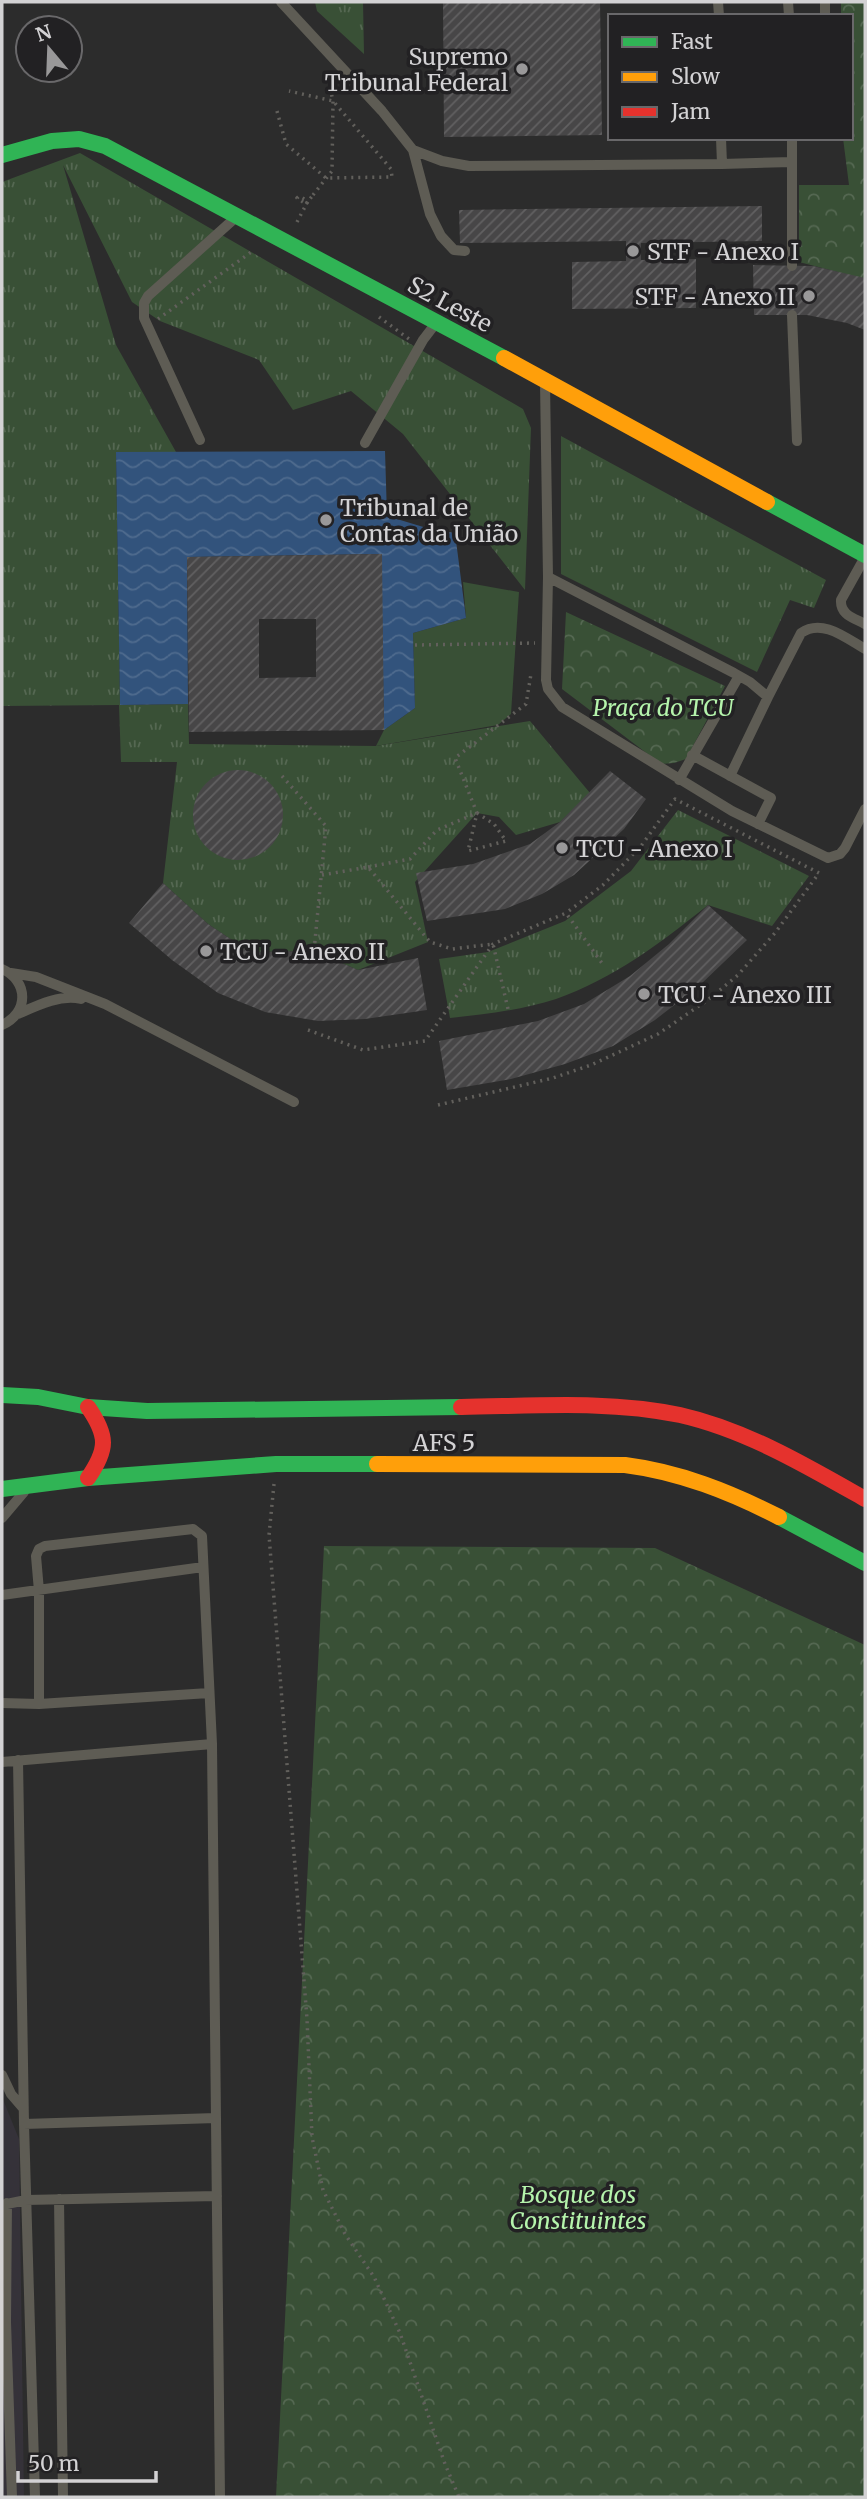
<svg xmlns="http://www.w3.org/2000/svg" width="867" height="2499" font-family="Merriweather,serif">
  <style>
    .built { fill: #353239 }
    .grass { fill: url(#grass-tufts) }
    .park { fill: url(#park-crowns) }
    .garden { fill: #395036 }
    .water { fill: url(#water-waves) }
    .building { fill: url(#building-hatch); fill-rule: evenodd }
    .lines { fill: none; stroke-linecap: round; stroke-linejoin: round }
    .path { stroke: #62605c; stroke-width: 3.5; stroke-dasharray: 2 5; stroke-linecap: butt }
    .lane { stroke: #5e5c54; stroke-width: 10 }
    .fast { stroke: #30b455; stroke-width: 16 }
    .slow { stroke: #ff9f0a; stroke-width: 16 }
    .jam { stroke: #e5322d; stroke-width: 16 }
    .path-bridge { stroke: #62605c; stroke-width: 3.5; stroke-dasharray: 2 5; stroke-linecap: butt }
    .poi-dot { fill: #999899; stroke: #222123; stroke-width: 2.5 }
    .labels { text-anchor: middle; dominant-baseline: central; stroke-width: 7; stroke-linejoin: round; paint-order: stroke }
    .poi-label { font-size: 23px; fill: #d3d2d4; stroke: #222123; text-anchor: start }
    .street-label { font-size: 23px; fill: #d3d2d4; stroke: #222123 }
    .park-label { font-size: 23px; font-style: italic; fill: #b5f4ac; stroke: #222123 }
  </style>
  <defs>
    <pattern id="grass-tufts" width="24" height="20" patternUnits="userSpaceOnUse" patternTransform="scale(1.75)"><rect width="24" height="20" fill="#395036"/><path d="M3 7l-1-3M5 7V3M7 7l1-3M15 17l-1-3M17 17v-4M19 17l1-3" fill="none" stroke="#556852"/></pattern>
    <pattern id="park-crowns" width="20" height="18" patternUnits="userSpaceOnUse" patternTransform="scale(1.75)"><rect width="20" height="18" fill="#395036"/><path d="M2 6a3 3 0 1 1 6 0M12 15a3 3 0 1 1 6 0" fill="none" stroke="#556852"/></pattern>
    <pattern id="water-waves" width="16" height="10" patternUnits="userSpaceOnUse" patternTransform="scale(1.75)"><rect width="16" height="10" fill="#32537c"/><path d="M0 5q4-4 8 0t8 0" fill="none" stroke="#4f6b8e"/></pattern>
    <pattern id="building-hatch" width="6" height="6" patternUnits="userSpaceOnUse" patternTransform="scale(1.75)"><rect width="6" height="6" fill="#474647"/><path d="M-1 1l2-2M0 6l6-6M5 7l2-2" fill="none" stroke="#616061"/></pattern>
  </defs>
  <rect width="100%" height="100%" fill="#2c2c2c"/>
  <path class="built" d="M2,2097L19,2139L24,2497H2Z"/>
  <path class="grass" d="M315,2H363L364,54L317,11Z
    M80,153L523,409L531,428L525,590L403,434L351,391L293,410L259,360L160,321L132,302L63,165L116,345L176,452L116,453L120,705L188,704L189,744L376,746L530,721L590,793L560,822L516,835L499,817L477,813L415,882L428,942L358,970L314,951L250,952L208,924L163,883L177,762H121L119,705L2,706V182Z
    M561,436L826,580L814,608L790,600L757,672L561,574Z
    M678,810L809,876L772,926L708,905C662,942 613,979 556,999C522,1010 486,1014 450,1018L439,959L488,952L565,921L631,871Z"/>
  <path class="park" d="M841,2H865V279L799,262V185H849L843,138H851V16H841Z
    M566,612L725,686L686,759L674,763L661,764L562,689Z
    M324,1546L655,1548L865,1645V2497H276Z"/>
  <path class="garden" d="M463,582L519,592L511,714L498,725L376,746L384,730L415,708L413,633L466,618Z"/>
  <path class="water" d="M385,451L387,516L430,529L455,533L466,618L413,633L415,708L384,730L381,554L187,557L188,704L120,705L116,452Z"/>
  <path class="building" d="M443,2H600L602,135L444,137Z
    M762,206V241L641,243V260L696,259V308L572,309V262L626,261V241L460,243L459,210Z
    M753,265L813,266L865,278V330L847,323L807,315H754Z
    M382,554L384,730L189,732L187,557ZM259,619H316V677L259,678Z
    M193 815a45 45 0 1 1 90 0a45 45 0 1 1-90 0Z
    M610,771L646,799L624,829L574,875L542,894L505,909L427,921L416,873L473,864L530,844L560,822Z
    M163,883L208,924L250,952L314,951L358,970L418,958L427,1010L365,1019L318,1021L265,1012L218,993L172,960L129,923Z
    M708,905L747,940L700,985L655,1020L613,1046L565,1064L511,1079L447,1090L439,1041L538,1021L584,1004L630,976L669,944Z"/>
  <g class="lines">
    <path class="path" d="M277,111L286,144L326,178L392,177L391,169L333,101L289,91
      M313,195L332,171L333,101L327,74
      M297,222L308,201L299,196L297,198L306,204
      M379,317L409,339
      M158,319L254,250
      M415,645L535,643
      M282,776L326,826L314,951
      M477,813L494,824L506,841L468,851L477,813L455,758L526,704L531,674
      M368,867L410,859L437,830L477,813
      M322,875L368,867L430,942L452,949L493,944L508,1009
      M308,1030L363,1050L425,1041L493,944L566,913L604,966
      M438,1105L553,1078L591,1065L658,1034L709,999L738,975L775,933L819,873L675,799L641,846L603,885L566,913
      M274,1484L269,1535L307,2019L312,2137L323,2190L345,2234L374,2277L400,2333L445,2464L459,2497"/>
    <path class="lane" d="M281,2L382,111L413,150L430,214L441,236L454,250L465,251
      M718,2L719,16
      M788,2L789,16
      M825,2V16
      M413,150L442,161L469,166L722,164L721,138
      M722,164L792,162V138
      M792,266V162
      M792,315L797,441
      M545,383L548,577L546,680L548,689L562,707L732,811L828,858L840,854L845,848L865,809
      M200,440L144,318V303L148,296L234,219
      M365,443L423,340L436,323
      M865,557L841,600C840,615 854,618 865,624
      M548,577L734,673L750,682L768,697L801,633C822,618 846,638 865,649
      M692,755L771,798L758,824
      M730,776L768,697
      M679,780L739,676
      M2,969C29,981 29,1013 2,1025
      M11,973L36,977L105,1004L294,1102
      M18,1014C36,1006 60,994 81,999
      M2,1518L24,1492
      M2,1595L203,1567
      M2,1703L39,1704V1591L36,1556L39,1549L45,1546L193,1529L202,1536L212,1744
      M39,1704L209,1693
      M18,1760L24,2124L35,2497
      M2,1762L212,1744L220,2497
      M2,2075L11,2094L23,2108
      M24,2124L216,2118
      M59,2199L63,2497
      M7,2203L6,2322L12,2497
      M2,2205L26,2200L217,2196"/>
    <path class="fast" d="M2,155L52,141L79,139L105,146L504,358
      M767,502L865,555
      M2,1395L38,1397L88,1407L147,1411L461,1407
      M2,1489L88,1478L276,1464H377
      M779,1517L865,1563"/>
    <path class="slow" d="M504,358L767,502
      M377,1464L625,1465C680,1472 730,1492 779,1517"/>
    <path class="jam" d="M88,1407C108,1436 108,1449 88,1478
      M461,1407C534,1406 609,1400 680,1415C746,1430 807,1466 865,1499"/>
    <path class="path-bridge" d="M306,204L313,195"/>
  </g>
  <g class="poi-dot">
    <circle cx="522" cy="69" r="7"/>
    <circle cx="633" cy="251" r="7"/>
    <circle cx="809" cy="296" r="7"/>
    <circle cx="326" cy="520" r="7"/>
    <circle cx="562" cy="848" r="7"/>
    <circle cx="206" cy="951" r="7"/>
    <circle cx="644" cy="994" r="7"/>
  </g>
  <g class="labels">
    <g class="poi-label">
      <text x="508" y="56" text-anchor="end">Supremo<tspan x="508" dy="26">Tribunal Federal</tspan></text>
      <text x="647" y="251">STF - Anexo I</text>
      <text x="795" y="296" text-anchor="end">STF - Anexo II</text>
      <text x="340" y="507">Tribunal de<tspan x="340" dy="26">Contas da União</tspan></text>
      <text x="576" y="848">TCU - Anexo I</text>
      <text x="220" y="951">TCU - Anexo II</text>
      <text x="658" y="994">TCU - Anexo III</text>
    </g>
    <g class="street-label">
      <text transform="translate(450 304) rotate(28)">S2 Leste</text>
      <text x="444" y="1442">AFS 5</text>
    </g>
    <g class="park-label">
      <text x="663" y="707">Praça do TCU</text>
      <text x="578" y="2194">Bosque dos<tspan x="578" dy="26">Constituintes</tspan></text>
    </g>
  </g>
  <rect width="867" height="2499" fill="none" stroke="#d3d2d4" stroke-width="7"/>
  <rect x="608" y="14" width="245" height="126" fill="#222123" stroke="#69686a" stroke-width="2"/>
  <rect x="622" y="37" width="35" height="10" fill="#30b455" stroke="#69686a" stroke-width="2"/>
  <text x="671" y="49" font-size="21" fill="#d3d2d4">Fast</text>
  <rect x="622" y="72" width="35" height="10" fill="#ff9f0a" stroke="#69686a" stroke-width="2"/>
  <text x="671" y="84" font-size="21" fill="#d3d2d4">Slow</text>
  <rect x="622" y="107" width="35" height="10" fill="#e5322d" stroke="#69686a" stroke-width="2"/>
  <text x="671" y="119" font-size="21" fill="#d3d2d4">Jam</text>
  <g transform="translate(49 49) rotate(341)"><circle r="33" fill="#222123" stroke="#69686a" stroke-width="2"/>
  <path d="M0-5L12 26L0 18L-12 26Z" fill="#999899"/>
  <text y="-10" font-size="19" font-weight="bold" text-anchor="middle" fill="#d3d2d4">N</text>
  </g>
  <path d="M18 2471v10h138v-10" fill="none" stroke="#d3d2d4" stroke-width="3.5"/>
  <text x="28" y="2471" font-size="21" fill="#d3d2d4" stroke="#222123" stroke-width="5" paint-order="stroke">50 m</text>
</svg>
